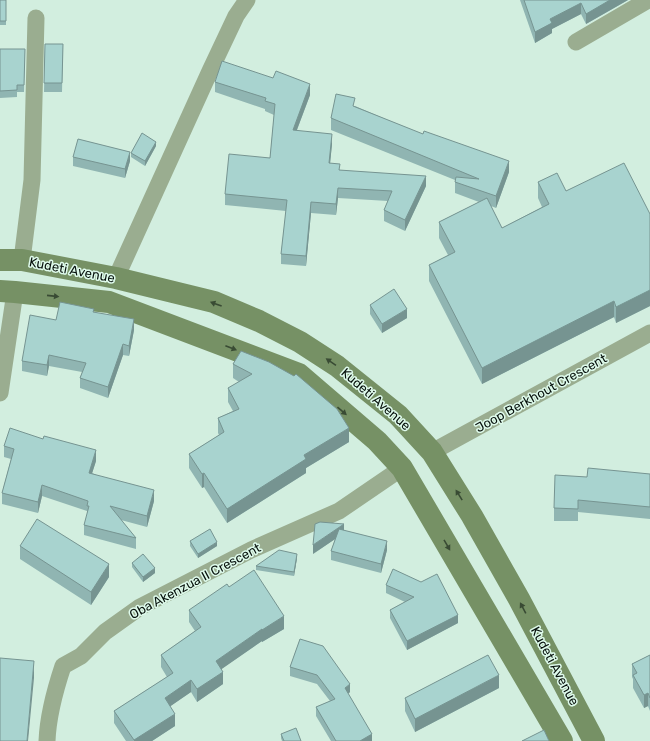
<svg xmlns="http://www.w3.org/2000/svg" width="650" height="741" font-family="Rubik,sans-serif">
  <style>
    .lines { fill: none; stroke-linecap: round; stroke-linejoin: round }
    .minor { stroke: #9aad90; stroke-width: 17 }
    .secondary { stroke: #769165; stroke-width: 22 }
    .wall { fill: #90b5b2 }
    .shaded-wall { fill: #769491 }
    .building { fill: #a8d3cf; stroke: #769491 }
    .oneway { fill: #394b34 }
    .labels { text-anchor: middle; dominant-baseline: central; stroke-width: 3; stroke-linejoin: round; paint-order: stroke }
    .street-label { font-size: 13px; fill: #07110c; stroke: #dffbec }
  </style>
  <rect width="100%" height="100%" fill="#d2eedf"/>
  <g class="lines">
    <path class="minor" d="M576,42L648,0
      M22,260L32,180L36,18
      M116,278L210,71L236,16L247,0
      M0,393L15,292
      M432,452L650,333
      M47,741C48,715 55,690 63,666L81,656L105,632L140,607L251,550L339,511L402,468"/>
    <path class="secondary" d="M0,260H22L116,278L214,302L259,321L300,342L337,366L398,415L432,452L472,516L519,599L594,741
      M0,291L15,292L109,302L299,374L377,441L402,468L562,741"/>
  </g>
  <path class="wall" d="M0,0H6V25H0Z
    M520,0H628L586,24L581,14L552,29V33L535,43Z
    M45,44H63L62,92H44Z
    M0,49H25L24,92H17V97L0,98Z
    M215,82L310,95L297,130L332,144L330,163L340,170L426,186L405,231L384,221V210L388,201L338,198L336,215L311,213L306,266L281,264V254L286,211L225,205V194L270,158L274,115L265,111V109L215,92Z
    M355,106L509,172L496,208L491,206L502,228L542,207L538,198V182L566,191L650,214V306L616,323L614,317L482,384L429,281V265L448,255L439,238V222L479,202L455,193V180L331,130V118Z
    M156,146L145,166L131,157V153Z
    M73,157L130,161L125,178L73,166Z
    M370,305L407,318L382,333L370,314Z
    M94,312L134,330L129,356L123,355L108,398L80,388V378L82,372L49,366L47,376L22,371V361L56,320Z
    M241,351L349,442L306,468V473L227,523L204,487L202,488L189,468V454L219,435L218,433V418L233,411L228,402V388L239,382L233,378V364Z
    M4,446L96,461L92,473L154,501L147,527L121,520L136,538V549L84,535V525L87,516V511L42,496L38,513L2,504V493L11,459L4,457Z
    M650,474V519L578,512V521H554V508L587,477Z
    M344,530L387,550L381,573L331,560V551L335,539L313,554Z
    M190,541L217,546L198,558L190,546Z
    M20,546L109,577L91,605L20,559Z
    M297,558L294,576L256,570V566Z
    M132,563L155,573L143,582L132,567Z
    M386,585L458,615V623L407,650L390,618V610L405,602L386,593Z
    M229,587L284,629L262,642V641L221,669L223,684L197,702L191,692L170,706L175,726L152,741H126L114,723V711L167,677L161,667V655L195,631L189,622V610Z
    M300,639L350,692L348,694L372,741H331L316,716V707L330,701L317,684L290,676V667Z
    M650,655V711L648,706L644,708L633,688V679L632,677V664Z
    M499,688L415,732L405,711V698Z
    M281,734L301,741H282L281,738Z"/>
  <path class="shaded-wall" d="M610,0H628L586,24V14Z
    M581,3V14L552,29V33L535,43V32L550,19Z
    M310,84V95L293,140V130Z
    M332,134V144L329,174V163Z
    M156,142V146L145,166V161Z
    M130,152V161L125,178V169Z
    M509,161V172L496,208V196Z
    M426,176V186L405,231V220Z
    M338,188V198L336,215V204Z
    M311,202V213L306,266V256Z
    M650,290V306L616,323V307Z
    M614,301V317L482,384V368Z
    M407,309V318L382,333V324Z
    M134,319V330L129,356V346Z
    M123,344V355L108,398V387Z
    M49,355V366L47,376V365Z
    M349,428V442L306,468V473L227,523V509L304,455Z
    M96,450V461L89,483V473Z
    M204,473V487L202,488V474Z
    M42,485V496L38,513V502Z
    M154,490V501L147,527V516Z
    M344,524V533L313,554V545Z
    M387,541V550L381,573V564Z
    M217,542V546L198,558V554Z
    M297,554V558L294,576V572Z
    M109,564V577L91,605V592Z
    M155,568V573L143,582V577Z
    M458,615V623L407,650V641Z
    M284,616V629L262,642V630Z
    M262,629V641L216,673V661Z
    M34,661V678L28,741H27Z
    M223,672V684L197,702V689Z
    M499,675V688L415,732V719Z
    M191,680V692L165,710V698Z
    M350,684V692L345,696V688Z
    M648,693V706L644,708V695Z
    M175,714V726L152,741H134V740Z
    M372,734V741H360Z"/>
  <path class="building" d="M0,0H6V21H0Z
    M524,0H610L586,14L581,3L550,19L552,23L535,32Z
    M45,44H63L62,83H44Z
    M0,49H25L24,85H17V90L0,91Z
    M222,61L273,78L276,71L310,84L293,130L332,134L329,163L340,164L339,170L426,176L405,220L384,210L392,191L338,188L336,204L311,202L306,256L281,254L287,200L225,194L229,154L270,158L275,104L265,101L266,98L215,82Z
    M336,94L355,98L353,106L423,134L424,131L509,161L496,196L455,182L456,177L479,179L331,118Z
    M142,133L156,142L145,161L131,153Z
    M78,139L130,152L125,169L73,157Z
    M624,163L650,214V290L616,307L614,301L482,368L429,265L455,252L439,222L487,198L502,228L549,204L538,182L557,173L566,191Z
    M394,289L407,309L382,324L370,305Z
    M60,302L94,309L93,312L134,319L129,346L123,344L108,387L80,378L86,363L49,355L47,365L22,361L30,315L56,320Z
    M241,351L269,362L294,376L296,374L337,409L349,428L304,455L306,459L227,509L204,473L202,474L189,454L224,432L218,418L239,409L228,388L252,374L233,364Z
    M10,428L43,439L44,436L96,450L89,473L154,490L147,516L110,506L136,538L84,525L89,506H87L88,501L42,485L38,502L2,493L14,449L4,446Z
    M588,468L650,474V507L578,500V509L554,508L555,475L587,477Z
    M37,519L109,564L91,592L20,546Z
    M320,522L344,524L313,545L315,524Z
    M210,529L217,542L198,554L190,541Z
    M339,529L387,541L381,564L331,551Z
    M279,550L297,554L294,572L256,566Z
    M143,554L155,568L143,577L132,563Z
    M393,569L421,582L437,574L458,615L407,641L390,610L414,597L386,585Z
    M254,570L284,616L262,630V629L216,661L223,672L197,689L191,680L165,698L175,714L134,740L114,711L173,673L161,655L201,627L189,610L227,584L229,587Z
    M300,639L323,646L350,684L345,688L372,734L360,741H336L316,707L335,699L317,675L290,667Z
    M488,655L499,675L415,719L405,698Z
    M650,655V698L648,693L644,695L633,675L637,673L632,664Z
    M0,658L34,661L27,741H0Z
    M296,728L301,741H284L281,734Z
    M544,730L549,741H522Z"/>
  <defs><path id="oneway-solid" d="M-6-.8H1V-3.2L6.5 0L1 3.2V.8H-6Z"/></defs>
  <g class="oneway">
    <use href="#oneway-solid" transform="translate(53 296) rotate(6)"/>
    <use href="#oneway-solid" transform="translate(216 304) rotate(-160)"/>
    <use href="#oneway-solid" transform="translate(231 348) rotate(21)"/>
    <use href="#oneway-solid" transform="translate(331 362) rotate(-146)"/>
    <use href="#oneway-solid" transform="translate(342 411) rotate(41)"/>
    <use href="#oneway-solid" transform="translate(459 495) rotate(-122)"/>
    <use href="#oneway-solid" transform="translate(447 545) rotate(60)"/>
    <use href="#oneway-solid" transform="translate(523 608) rotate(-118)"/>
  </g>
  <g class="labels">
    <g class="street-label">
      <text transform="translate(72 270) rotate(11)">Kudeti Avenue</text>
      <text transform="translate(541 393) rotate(-29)">Joop Berkhout Crescent</text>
      <text transform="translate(376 399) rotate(41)">Kudeti Avenue</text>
      <text transform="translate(195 581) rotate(-28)">Oba Akenzua II Crescent</text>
      <text transform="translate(555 666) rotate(62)">Kudeti Avenue</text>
    </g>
  </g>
</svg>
